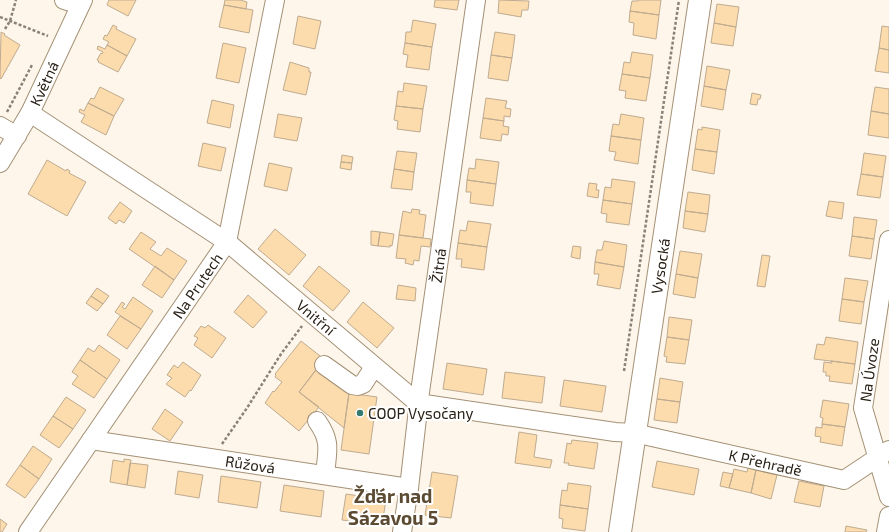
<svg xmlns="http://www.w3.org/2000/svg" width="889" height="532" font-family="'Exo 2',sans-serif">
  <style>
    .building { fill: #fcdbad; stroke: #bfab90 }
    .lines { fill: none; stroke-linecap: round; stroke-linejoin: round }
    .minor-casing { stroke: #a49176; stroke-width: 20 }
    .major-casing { stroke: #a49176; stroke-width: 24 }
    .path { stroke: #8a8277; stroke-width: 2.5; stroke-dasharray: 3 2; stroke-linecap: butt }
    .minor { stroke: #fff; stroke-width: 18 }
    .major { stroke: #fff; stroke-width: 22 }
    .poi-dot { fill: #357a6f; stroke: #fff; stroke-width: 1.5 }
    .labels { text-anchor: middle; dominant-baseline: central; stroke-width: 4; stroke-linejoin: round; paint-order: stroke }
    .street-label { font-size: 15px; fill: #292117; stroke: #fff }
    .poi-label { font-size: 15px; fill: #292117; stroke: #fff; text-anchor: start }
    .district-label { font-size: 19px; font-weight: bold; fill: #5c4b32; stroke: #fff }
  </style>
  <rect width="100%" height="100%" fill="#fef6ea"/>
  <path class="building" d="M109,0H136L128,16L107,5Z
    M225,0H240L247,2L246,9L224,5Z
    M435,0H459L457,10L434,7Z
    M499,0L529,1L528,10H522L521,17L498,13Z
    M638,0H661L659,15L630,11L632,1H638Z
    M717,4L739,7L736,27L714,23Z
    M224,5L253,10L249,33L219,27Z
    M630,11L659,15L656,39L633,35L634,23L629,22Z
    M298,16L321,21L315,49L293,44Z
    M413,20L436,24L432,47L405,43L406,32H411Z
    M714,23L736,27L733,46L711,43Z
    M113,25L117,27L116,29L136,39L127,56L107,45L109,42L103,39L105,35L107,36Z
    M882,26L889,27V50L879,48Z
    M1,32L5,34L4,35L20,45L1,79L0,78Z
    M495,32L515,35L512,58L491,55Z
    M223,43L246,48L239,83L216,78Z
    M405,43L432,47L429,70L406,67L408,55L403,54Z
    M107,45L127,56L118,72L98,62L99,61L97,60L101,53L102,54L103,52L97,49L98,46L105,49Z
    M879,48L889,50V73L875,71Z
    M632,52L653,55L650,78L622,74L624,62L630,63Z
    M491,55L512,58L508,81L488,78Z
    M290,62L309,68V72H311L306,95L283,90Z
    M707,66L730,70L726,90L704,86Z
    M622,74L650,78L646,101L625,98L626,91L619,90Z
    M404,83L427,86L423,109L396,106L398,91L403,92Z
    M704,86L726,90L723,110L701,106Z
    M100,87L124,99L114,116L88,103L91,98L94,99Z
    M875,87L889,89V114L871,111Z
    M752,93L761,95L760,99H758L757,105L750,104Z
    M486,98L507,101L505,108L511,109L510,117L504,116V121L483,118Z
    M212,100L234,105L230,128L207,123Z
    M88,103L114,116L106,135L81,122L85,115L79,112L80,109L84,111Z
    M396,106L423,109L420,132L397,129L398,121L394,120Z
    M871,111L889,114V138L868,135Z
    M278,114L302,118L297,141L274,137Z
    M621,114L644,118L641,140L611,136L613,124L619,125Z
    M483,118L504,121L503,126L509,127L508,135L502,134L501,141L480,138Z
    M702,127L720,130L717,152L695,149L698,129L702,130Z
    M611,136L641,140L638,164L614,160L616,152L609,151Z
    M203,143L226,148L221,171L198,166Z
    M695,149L717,152L714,174L692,170Z
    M397,151L417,153L414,172L394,169Z
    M864,153L886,156L883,177L861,174Z
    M342,155L353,157L352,163L341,162Z
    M476,159L499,162L496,184L467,180L469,168L475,169Z
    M47,160L66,171L67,169L70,171L69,173L86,182L67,216L28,194Z
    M341,162L352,163L351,170L340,168Z
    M269,163L292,168L287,191L264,186Z
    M394,169L414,172L412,190L391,188Z
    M861,174L883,177L880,198L857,195Z
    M612,179L635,182L632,204L603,200L605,187L611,188Z
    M467,180L496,184L493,206L470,203L471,192H466Z
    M589,183L597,184L596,190H599L598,198L587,196Z
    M688,192L710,195L708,214L685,211Z
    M603,200L632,204L629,225L606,222L607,214L601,213Z
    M829,201L844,203L842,219L826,216Z
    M120,202L132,211L124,223L119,220L116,224L108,218Z
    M412,209L420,210L419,214L426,215L423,238L399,235L403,211L411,213Z
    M685,211L708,214L705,232L683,228Z
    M854,217L877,220L874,239L852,236Z
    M468,221L491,224L487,247L458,243L460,230L466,231Z
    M275,229L306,255L289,275L258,249Z
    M371,231L380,232L378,246L371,245Z
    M141,232L156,242L150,249L161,256L167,248L187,261L174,280L129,249Z
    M380,232L394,234L392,246L390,245V247L378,246Z
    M399,235L431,239L430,247L421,246L419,261L414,260L413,265L405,263L406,259L396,258Z
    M852,236L874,239L871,259L849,256Z
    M604,241L627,245L624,267L595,262L597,250H602Z
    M458,243L487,247L484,270L461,267L462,259H456Z
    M573,246L581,247L580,259L571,257Z
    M680,251L702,254L698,278L676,274Z
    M762,255L770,256L765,287L757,286Z
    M595,262L624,267L620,289L597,285L599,274H594Z
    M155,266L174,280L162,298L142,285Z
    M319,266L350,291L333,311L303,286Z
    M676,274L698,278L695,298L673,294Z
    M845,278L868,281L864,302L842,299Z
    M398,285L416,288L415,301L396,299Z
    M97,288L109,296L103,304L91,296Z
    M248,295L267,312L253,328L234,312Z
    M91,296L103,304L97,311L86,303Z
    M133,297L153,311L141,329L115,312L122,302L125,304L122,307L125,309Z
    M842,299L864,302L861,324L839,321Z
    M363,302L394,328L377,348L347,322Z
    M120,316L141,329L127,349L107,335Z
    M669,317L692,320L689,340L667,337Z
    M208,325L226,338L212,358L194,345L198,338L194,336L201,326L205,328Z
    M667,337L689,340L685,364L666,362L667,357L664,356Z
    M826,337L858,342L855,364L814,359L817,344L824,345Z
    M301,341L324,359L299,392L319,407L299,431L265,403L273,391L274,392L282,382L275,377L276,375L275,374Z
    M99,345L120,360L107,379L80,360L88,348L94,352Z
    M80,360L107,379L94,398L72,384L78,376L72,372Z
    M831,361L855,364L852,384L829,381L830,376H826V372H823L824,362L832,363Z
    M183,362L201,375L191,391L190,390L185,397L166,384L172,378L167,375L174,365L178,368Z
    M447,363L487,369L483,395L443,389Z
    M317,369L349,393L344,428L299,392Z
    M505,372L545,377L542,403L502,398Z
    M660,378L683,382L680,402L657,399Z
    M564,380L606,386L602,412L560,406Z
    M349,393L377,397L369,454L341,450Z
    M66,397L86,410L73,429L53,416Z
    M657,399L680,402L677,423L654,420Z
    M823,400L849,404L845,427L822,424L823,418L820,417Z
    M165,409L183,422L170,441L152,429Z
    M53,416L73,429L59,448L40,435Z
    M822,424L845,427L842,446L820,442L821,437L815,436L816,427L822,428Z
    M519,432L537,435L534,457L552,460L550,468L515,463Z
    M572,440L598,443L594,469L568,465L569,463H564L567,443L571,444Z
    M33,446L52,459L39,479L20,465Z
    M124,459L131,460L127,485L110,482L113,460L124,462Z
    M657,461L699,469L694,495L652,487Z
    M130,463L148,465L145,488L127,485Z
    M20,465L39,479L25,498L6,485Z
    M748,468L756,470L751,493L729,488L734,469L747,472Z
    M756,470L777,475L771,499L751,493Z
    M178,471L203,475L199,498L175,494Z
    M432,472L458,476L451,518L425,515Z
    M723,472L733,474L729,488L720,486Z
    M221,476L261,482L257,508L218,502Z
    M799,481L824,486L820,507L794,502Z
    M568,483L591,486L588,509L560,505L562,490L567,491Z
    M284,485L324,491L321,517L280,511Z
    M346,494L386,500L382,525L342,520Z
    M560,505L588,509L585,531L562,528L563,519L559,518Z
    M0,519L7,524L2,532H0Z
    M846,526L867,530L866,532H845Z"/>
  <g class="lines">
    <defs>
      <g id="minor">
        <path d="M64,0L80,5"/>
        <path id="s1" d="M30,113L227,242L418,403L615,432L634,433L844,480L889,450"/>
        <path d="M0,126L17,136"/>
        <path id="s2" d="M0,163L30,113L83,0"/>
        <path d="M889,240L863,408L889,497"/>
        <path d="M324,365L352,385L358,386L363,384L374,367"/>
        <path d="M317,421C332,442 327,451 325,475"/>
        <path id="s3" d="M91,440L409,488"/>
        <path id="s4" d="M28,532L227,242L275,0"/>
        <path id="s5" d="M402,532L409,488L420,392L476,0"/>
        <path d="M886,532L889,516"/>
      </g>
      <g id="major">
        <path id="s6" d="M620,532L700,0"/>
      </g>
    </defs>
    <use href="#minor" class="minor-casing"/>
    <use href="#major" class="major-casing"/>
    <path class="path" d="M0,17L48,36
      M5,29L10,21L16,0
      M7,112L32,65
      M624,371L679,0
      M222,444L247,408L281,354L302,326"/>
    <use href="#minor" class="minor"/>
    <use href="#major" class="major"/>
  </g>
  <circle class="poi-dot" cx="360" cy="413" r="4"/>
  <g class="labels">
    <g class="street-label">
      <text stroke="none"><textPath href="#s2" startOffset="91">Květná</textPath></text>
      <text stroke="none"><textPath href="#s5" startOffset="269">Žitná</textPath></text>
      <text stroke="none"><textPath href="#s6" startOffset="269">Vysocká</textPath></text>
      <text stroke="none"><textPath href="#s4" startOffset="299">Na Prutech</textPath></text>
      <text stroke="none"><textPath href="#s1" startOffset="352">Vnitřní</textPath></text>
      <text transform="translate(869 370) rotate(-82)">Na Úvoze</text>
      <text stroke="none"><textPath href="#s1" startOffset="838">K Přehradě</textPath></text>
      <text stroke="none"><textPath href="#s3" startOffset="161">Růžová</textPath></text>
    </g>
    <g class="poi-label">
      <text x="368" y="413">COOP Vysočany</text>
    </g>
    <g class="district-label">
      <text x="393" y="495">Žďár nad<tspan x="393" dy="22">Sázavou 5</tspan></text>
    </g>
  </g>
</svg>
